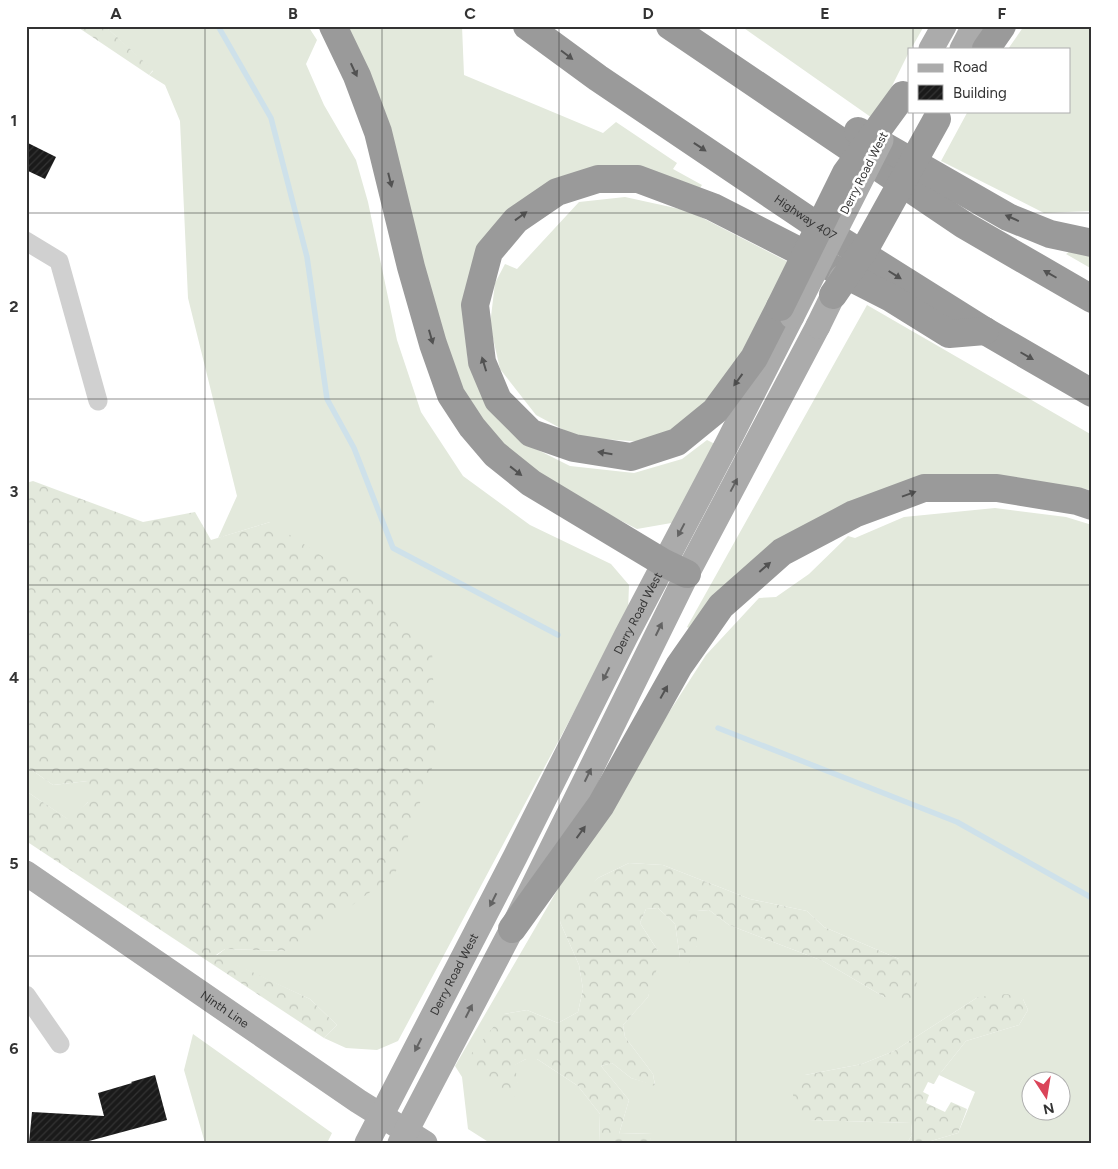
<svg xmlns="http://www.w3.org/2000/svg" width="1118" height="1169" font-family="Figtree,sans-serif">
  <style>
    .grass { fill: #e3e9dc; fill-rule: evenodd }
    .forest { fill: url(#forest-crowns) }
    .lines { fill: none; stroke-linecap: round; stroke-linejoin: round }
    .stream { stroke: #cee1ea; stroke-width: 5.5 }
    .building { fill: url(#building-hatch) }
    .minor { stroke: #d0d0d0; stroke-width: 19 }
    .major { stroke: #ababab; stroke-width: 25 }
    .highway { stroke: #9a9a9a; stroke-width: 28 }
    .major-bridge { stroke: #ababab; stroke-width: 25 }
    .highway-bridge { stroke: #9a9a9a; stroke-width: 28 }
    .oneway { fill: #525252 }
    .oneway2 { fill: #636363 }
    .grid { fill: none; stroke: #333; stroke-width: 1; stroke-opacity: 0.55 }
    .labels { text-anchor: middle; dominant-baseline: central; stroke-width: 5; stroke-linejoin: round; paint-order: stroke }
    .street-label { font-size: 12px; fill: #333; stroke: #fff }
    .neatline { fill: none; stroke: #333; stroke-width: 2 }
    .grid-label { font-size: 16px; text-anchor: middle; font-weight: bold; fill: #333 }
  </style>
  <defs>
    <pattern id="forest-crowns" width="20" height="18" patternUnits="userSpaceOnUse" patternTransform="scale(1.25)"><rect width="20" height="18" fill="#e3e9dc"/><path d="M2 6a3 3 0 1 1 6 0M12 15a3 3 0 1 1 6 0" fill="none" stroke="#c3c8bd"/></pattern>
    <pattern id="building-hatch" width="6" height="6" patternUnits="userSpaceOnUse" patternTransform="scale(1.25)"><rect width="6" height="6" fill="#1a1a1a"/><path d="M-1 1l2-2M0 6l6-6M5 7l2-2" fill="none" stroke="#333"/></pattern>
  </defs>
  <rect width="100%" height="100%" fill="#fff"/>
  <path class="grass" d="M105,26H308L317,40L306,64L324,105L356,160L368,202L397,340L421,412L463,476L530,525L611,564L629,585L628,611L398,1041L377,1050L346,1048L324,1038L337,1025L310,999L216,956L225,949L289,951L270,522L218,538L237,496L188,298L180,121L165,85L149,75L153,71Z
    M347,26H462L464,75L603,133L616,122L677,163L673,169L702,185L700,188L642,171L509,211L464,321L468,363L487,405L522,442L570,466L634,473L682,459L707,440L717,445L677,522L637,529L535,476L486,430L458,387Z
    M741,26H924L911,49H909V52L875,120Z
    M1024,26H1092V211L1044,213L941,161L968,111H1069V49H1008Z
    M625,197L689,211L796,266L742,366L694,419L643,442L577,437L536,415L500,369L490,325L495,283L505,264L517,269L579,202Z
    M1073,249L1092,253V269L1066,254Z
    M867,305L1092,435V491L1086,489L998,477L850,502L692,630L687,627Z
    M995,508L1066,517L1092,525V1143H930L931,1141L958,1133L975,1092L939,1075L966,1041L1019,1025L1028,1010L1023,999L978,997L894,1051L862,1064L805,1075L809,1120L911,1123L912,1135L907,1143H649L652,1133L619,1134L629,1100L601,1066L612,1063L631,1078L655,1085L653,1074L625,1037L623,1025L648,997L658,951L640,923L646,909L658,908L675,924L680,958L697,946V911L709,910L729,925L823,961L886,998L899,959L824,927L807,911L750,899L663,865L629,863L598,878L560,922L579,965L583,989L578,1012L558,1023L527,1010L504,1014L518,1087L514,1065L526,1059H537L578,1086L600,1114L599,1143H490L468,1129L462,1077L455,1066L584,844L706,655L759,598L776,597L809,574L848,536L855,538L904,517ZM1030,1082H1060V1112H1030Z
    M26,766L53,785L88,781V802L69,820L26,791Z
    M193,1034L332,1133L327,1143H205L184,1070Z"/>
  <path class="forest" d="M76,26H105L153,70L149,75Z
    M33,481L143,522L195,512L211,540L270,522L334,564L432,649L436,757L395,874L289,951L225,949L216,955L310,999L337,1025L324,1038L26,841V791L68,819L88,802V781L53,785L26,766V483Z
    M629,863L663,865L750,899L807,911L824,927L899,959L916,973L917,988L911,999L886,998L823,961L729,925L709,910L697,911V946L687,967L680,958L675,924L658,908L646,909L640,923L658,951L659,962L648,997L623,1025L625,1037L653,1074L655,1086L631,1078L612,1063L601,1066L629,1100L619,1134L653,1133L649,1143H599L600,1114L578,1086L537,1059H526L515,1065L518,1087L514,1097L491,1086L467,1059L504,1014L527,1010L558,1023L578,1012L583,989L579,965L560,922L564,911L598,878Z
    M1007,994L1023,999L1028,1010L1019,1025L966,1041L939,1075L934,1084L928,1082L923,1092L929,1095L926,1103L945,1112L951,1102L967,1109L958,1133L931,1141L930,1143H907L912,1135L911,1123L809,1120L793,1110V1087L805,1075L862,1064L894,1051L978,997Z"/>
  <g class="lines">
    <path class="stream" d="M218,26L271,118L307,257L327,399L354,448L393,548L558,635
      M718,728L957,822L1092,898"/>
  </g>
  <path class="building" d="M26,142L56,157L45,179L26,170Z
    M155,1075L167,1120L89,1141V1143H29L32,1112L104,1116L98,1093L132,1083L131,1082Z"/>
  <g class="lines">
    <path class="minor" d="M26,241L59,261L98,401
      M26,995L60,1044"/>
    <g class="major">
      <path d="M931,49L944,26"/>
      <path d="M962,49L974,26"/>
      <path id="s1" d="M26,873L358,1101L425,1143"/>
      <path id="s2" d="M367,1143L515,857L626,636L727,444L792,316"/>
      <path d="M400,1143L512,929L687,574L818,326"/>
    </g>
    <g class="highway">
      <path d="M333,26L357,76L378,132L411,267L433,344L451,395L472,427L495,454L531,483L664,563L687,574"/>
      <path id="s3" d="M527,26L598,78L816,225L985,331L1092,393"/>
      <path d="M670,26L964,225L1092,299"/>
      <path d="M986,49L1002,26"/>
      <path d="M858,131L1008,217L1050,234L1092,243"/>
      <path d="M780,307L754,358L715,411L677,442L631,457L574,448L531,433L498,400L482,362L475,305L489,252L516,220L557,192L598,179H638L713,207L891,298L949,334L985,331"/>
      <path d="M512,929L601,805L679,666L721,606L782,552L854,514L924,488H997L1077,501L1092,506"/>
    </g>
    <path class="major-bridge" d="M792,316L881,140
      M818,326L842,277"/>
    <path class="highway-bridge" d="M833,295L866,247L937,119
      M780,307L846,173L903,95"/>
  </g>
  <defs><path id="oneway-solid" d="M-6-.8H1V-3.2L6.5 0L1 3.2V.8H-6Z" transform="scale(1.25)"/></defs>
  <g class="oneway">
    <use href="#oneway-solid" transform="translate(567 55) rotate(37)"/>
    <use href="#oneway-solid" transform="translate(354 70) rotate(65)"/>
    <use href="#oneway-solid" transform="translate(700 147) rotate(34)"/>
    <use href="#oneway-solid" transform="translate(390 180) rotate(76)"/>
    <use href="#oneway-solid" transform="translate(521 216) rotate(-36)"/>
    <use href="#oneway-solid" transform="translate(1012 218) rotate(-156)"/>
    <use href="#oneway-solid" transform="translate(1050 274) rotate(-150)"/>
    <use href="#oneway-solid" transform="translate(895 275) rotate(32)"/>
    <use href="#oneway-solid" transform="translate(431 337) rotate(74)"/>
    <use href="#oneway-solid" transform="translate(1027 356) rotate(30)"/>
    <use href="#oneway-solid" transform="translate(484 364) rotate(-107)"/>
    <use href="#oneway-solid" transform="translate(738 380) rotate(126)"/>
    <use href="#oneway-solid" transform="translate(605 453) rotate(-171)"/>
    <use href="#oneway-solid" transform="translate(516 471) rotate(38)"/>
    <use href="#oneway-solid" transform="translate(909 494) rotate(-20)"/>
    <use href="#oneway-solid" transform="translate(765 567) rotate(-41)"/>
    <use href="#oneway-solid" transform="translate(664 692) rotate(-61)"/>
    <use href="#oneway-solid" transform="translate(581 832) rotate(-54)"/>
  </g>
  <g class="oneway2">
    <use href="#oneway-solid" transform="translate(734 485) rotate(-62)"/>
    <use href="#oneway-solid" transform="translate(681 530) rotate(118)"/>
    <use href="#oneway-solid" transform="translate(659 629) rotate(-64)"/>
    <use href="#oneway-solid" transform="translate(606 674) rotate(117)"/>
    <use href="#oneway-solid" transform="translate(588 775) rotate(-64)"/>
    <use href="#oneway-solid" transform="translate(493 900) rotate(117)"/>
    <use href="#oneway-solid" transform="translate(469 1011) rotate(-63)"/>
    <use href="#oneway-solid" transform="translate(418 1045) rotate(117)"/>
  </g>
  <path class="grid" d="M205,26V1143M382,26V1143M559,26V1143M736,26V1143M913,26V49M913,111V1143M26,213H1092M26,399H1092M26,585H1092M26,770H1092M26,956H1092"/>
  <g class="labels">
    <g class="street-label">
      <text transform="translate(864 173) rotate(-63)">Derry Road West</text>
      <text stroke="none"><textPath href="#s3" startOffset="338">Highway 407</textPath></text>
      <text stroke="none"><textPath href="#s2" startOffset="595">Derry Road West</textPath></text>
      <text stroke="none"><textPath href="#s2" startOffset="190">Derry Road West</textPath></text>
      <text stroke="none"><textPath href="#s1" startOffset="241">Ninth Line</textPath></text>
    </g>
  </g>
  <rect width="1118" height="1169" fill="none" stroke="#ffffff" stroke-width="55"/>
  <rect x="908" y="48" width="162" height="65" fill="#ffffff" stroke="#adadad"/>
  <rect x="918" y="64" width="25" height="8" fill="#ababab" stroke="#adadad"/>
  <text x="953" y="72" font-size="15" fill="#333333">Road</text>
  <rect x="918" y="85" width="25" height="15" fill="url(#building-hatch)" stroke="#adadad"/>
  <text x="953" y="98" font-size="15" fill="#333333">Building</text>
  <g transform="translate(1046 1096) rotate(168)"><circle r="24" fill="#ffffff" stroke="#adadad"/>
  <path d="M0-4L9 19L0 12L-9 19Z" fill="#da4459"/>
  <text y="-8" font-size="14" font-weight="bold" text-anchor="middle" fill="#333333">N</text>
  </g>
  <rect x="28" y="28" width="1062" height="1114" class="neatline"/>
  <g class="grid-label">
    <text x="116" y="19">A</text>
    <text x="293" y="19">B</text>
    <text x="470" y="19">C</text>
    <text x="648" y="19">D</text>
    <text x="825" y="19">E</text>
    <text x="1002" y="19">F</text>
    <text x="14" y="126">1</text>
    <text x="14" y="312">2</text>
    <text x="14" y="497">3</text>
    <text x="14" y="683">4</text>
    <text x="14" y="869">5</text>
    <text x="14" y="1054">6</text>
  </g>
</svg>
